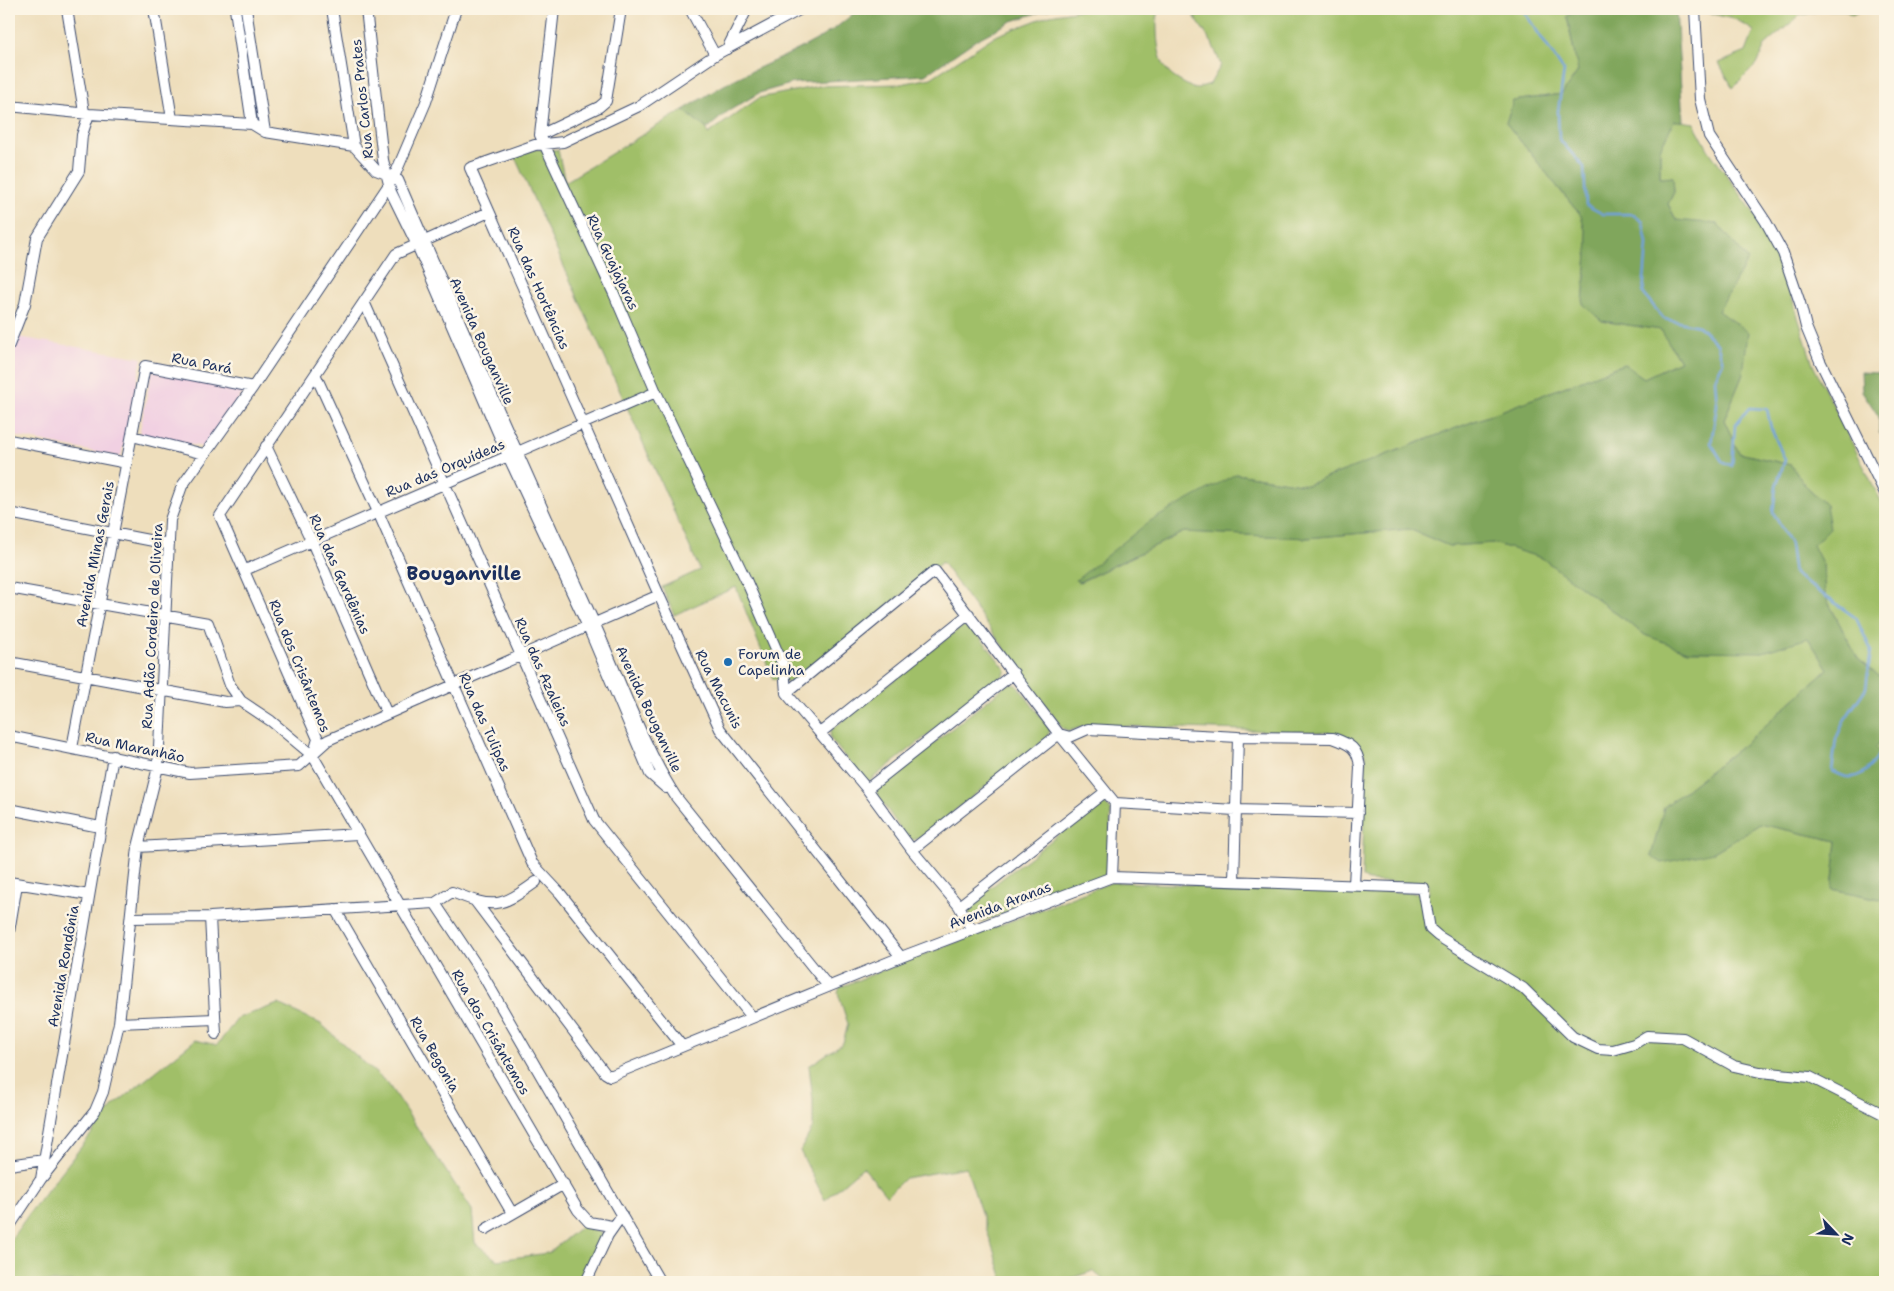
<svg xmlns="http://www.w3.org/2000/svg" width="1894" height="1291" font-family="'Shantell Sans',sans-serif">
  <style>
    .built { fill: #f1d0e2 }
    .green { fill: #a0bf67; stroke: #5e7762 }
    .forest { fill: #80a65c; stroke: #4e6a5d }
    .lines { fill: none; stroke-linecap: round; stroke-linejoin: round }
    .stream { stroke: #6fa0d9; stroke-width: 2.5 }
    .minor-casing { stroke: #3b496c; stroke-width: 12 }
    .minor { stroke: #fff; stroke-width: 10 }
    .poi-dot { fill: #1f6fb2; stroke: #fcf5e5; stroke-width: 2 }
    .labels { text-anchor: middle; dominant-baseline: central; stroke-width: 5; stroke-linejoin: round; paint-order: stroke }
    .street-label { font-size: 14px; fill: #1b2f5e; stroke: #fcf5e5 }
    .poi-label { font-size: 14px; fill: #1b2f5e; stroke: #fcf5e5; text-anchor: start }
    .district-label { font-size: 19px; font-weight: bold; fill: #1b2f5e; stroke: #fcf5e5 }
  </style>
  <rect width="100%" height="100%" fill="#fcf5e5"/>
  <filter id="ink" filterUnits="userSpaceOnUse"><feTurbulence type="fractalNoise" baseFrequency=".02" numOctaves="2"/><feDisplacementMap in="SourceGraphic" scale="10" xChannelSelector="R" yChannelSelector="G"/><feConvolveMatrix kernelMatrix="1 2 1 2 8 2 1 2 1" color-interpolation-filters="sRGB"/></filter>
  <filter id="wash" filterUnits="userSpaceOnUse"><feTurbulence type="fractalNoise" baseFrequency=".0096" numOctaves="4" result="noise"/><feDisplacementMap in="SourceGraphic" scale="20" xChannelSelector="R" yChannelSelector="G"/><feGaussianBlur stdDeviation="1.12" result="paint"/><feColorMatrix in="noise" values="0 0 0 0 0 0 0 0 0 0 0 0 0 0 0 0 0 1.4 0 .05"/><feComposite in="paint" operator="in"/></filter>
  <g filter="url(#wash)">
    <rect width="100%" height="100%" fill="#eedebc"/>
    <path class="built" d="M18,337L142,358L121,457L9,435V358Z
      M152,371L245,390L204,447L139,435Z"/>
    <path class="green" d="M1085,9H1157C1157,29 1155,58 1170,74C1176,80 1186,84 1194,89L1210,84L1221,65L1212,43L1192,13V9H1579L1567,17L1578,71L1562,94L1513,101L1506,123L1581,216L1588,241L1583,304L1602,321L1661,330L1680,361L1644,378L1624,364L1307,485L1236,474L1080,582L1184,532L1307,538L1409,529L1449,546L1493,543L1542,558L1645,635L1762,652L1808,638L1828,669L1746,743L1664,807L1714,852L1760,824L1837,841L1832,889L1885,900V1282H1106L1093,1271L1059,1282H1004L966,1167L905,1178L887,1196L863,1167L825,1200L800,1151L813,1127V1100L809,1066L843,1043L848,1024L838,993L840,987L1112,882L1429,893V884L1368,881L1362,877L1366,756L1356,742L1338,733L1088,725L1069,731L1062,728L942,562L793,682L773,679L736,587L674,615L662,587L700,570L514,155L536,149L558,150L565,182L683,110L707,129L708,134L759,98L819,86L901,84L931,78L993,37L1050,15Z
      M1700,9H1864L1852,15L1844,10H1823L1799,16L1765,45L1758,63L1733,88L1719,63L1746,52L1754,31L1737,20L1700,11Z
      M1674,120L1694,123L1709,151L1757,217L1786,279L1813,365L1885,509V681L1858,659L1825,596L1823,565L1812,545L1826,505L1804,484L1791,465L1739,453L1724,420L1743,374L1718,311V224L1677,221L1668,204L1674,192L1673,177L1660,179V149Z
      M969,623L1006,670L1004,675L868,782H865L830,738L831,730L965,624Z
      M1008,684L1017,685L1050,729L1047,738L920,838L912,840L907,838L875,792L878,787Z
      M1885,737V758L1875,748Z
      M1098,804H1105L1111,810L1108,868L1104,876L983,921L978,920L968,913V908L972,902Z
      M278,1004L321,1024L388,1084L472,1210L475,1243L497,1260L548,1253L583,1225L604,1235L582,1282H9V1242L31,1211L114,1105L195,1040L217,1045L238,1018Z"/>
    <path class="forest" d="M858,9H1050L1012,21L976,40L925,75L794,83L759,93L727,112L707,129L683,110C700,100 716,89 733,80C775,59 824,43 858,9Z
      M1579,9H1676L1683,121H1674L1660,149V178L1673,177L1674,192L1668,204L1676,220L1718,224L1748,260L1718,311L1748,332L1743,374L1724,420L1739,453L1791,465L1804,484L1826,505L1830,528L1813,545L1823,565L1825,596L1858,659L1885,681V737L1875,748L1885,758V900L1832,889L1837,841L1760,824L1714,852L1662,863L1651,856L1664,807L1746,743L1828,669L1808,638L1763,652L1688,651L1645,635L1542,558L1493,543L1449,546L1409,529L1307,538L1184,532L1079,582L1076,580L1150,521L1236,474L1307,485L1624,364L1644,378L1680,361L1661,330L1602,321L1583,304L1588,241L1581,216L1506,123L1513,101L1562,94L1578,71L1567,16Z
      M1885,350V438L1879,433V417L1862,391L1861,372L1878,373L1881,353Z"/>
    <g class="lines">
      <path class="stream" d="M1522,9L1564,71L1558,111L1559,139L1584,167L1586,205L1603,214H1632L1643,222L1647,244L1643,293L1664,319L1699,326L1717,344L1723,362L1715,379L1717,405L1711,443L1722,461L1732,466L1735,425L1749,408L1767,409L1771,428L1785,460L1776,486L1773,512L1790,544L1794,574L1856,618L1871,650L1866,688L1845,719L1836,739L1832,771C1837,773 1843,777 1848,777C1866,779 1879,756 1885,742"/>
    </g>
  </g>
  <g filter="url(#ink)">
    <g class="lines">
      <defs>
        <path id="minor" d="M67,9L84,112
          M154,9L172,119
          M235,9L252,124
          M246,9L265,132
          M332,9L354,146
          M366,9L383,160L391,192L417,245L508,456L588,627L650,774L666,788
          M554,9L540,135L614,294L656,392L746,580L784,667L786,693L867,789L912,850L959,906L972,930
          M690,9L715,55
          M801,9L715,55L639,106L563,142L535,145L470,168L659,595L720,729L901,957
          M1695,9L1700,99L1709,136L1766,222L1783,253L1800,303L1806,327L1820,361L1885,493
          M727,49L747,9
          M9,106L89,114L252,124L265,132L354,146L376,170L394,177L398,180C461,326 525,471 591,616C619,676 640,741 676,797L828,986
          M540,135L599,107L606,101L621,9
          M489,212L396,254L220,516L318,739L313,756L578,1210L589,1222L612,1226
          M365,304L594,820L752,1017
          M9,345L25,304L37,238L79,171L82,135L89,114
          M316,376L378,512L532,863L560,893L682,1046
          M132,436L204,454
          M9,440L127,463
          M266,446L312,542L387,714
          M9,513L169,544
          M245,570L656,392
          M9,588L208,623L230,685L241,701L271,721L313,756
          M9,662L225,702L241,701
          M786,693L935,571L1059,734L1115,803L1112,877
          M820,733L969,614
          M9,736L190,773L299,766L328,740L659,595
          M72,748L145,366L253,387
          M867,789L1014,673
          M1115,803L1235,810L1358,813
          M9,809L100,827
          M138,847L358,834
          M912,850L1059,734L1070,737L1088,729L1238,737L1333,738C1350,744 1358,748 1360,767L1354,885
          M1234,881L1238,737
          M9,882L89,895
          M475,901L605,1073L610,1076L901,957L1112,877L1423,888L1430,929L1438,936L1523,988L1573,1037L1598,1049L1613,1050L1634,1044L1647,1036L1683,1038L1734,1066L1760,1072L1810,1077L1885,1115
          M435,903L481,972L660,1282
          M959,906L1105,792
          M335,909L512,1213
          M210,917L216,1034
          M131,918L210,917L435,903L452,892C494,909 500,908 536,882
          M9,932L17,884
          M119,1023L215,1019
          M9,1165L44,1160
          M41,1179L113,756
          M9,1227L41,1179L95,1111L103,1092L119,1023L138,847L158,767L170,520L182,486L253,387L394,177L426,102L456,9
          M486,1229L564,1184
          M586,1282L608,1235L622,1215"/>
      </defs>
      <use href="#minor" class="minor-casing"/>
      <use href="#minor" class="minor"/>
    </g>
  </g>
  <circle class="poi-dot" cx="728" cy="662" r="5"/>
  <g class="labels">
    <g class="street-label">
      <text transform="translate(362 99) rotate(-96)">Rua Carlos Prates</text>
      <text transform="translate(613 262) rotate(65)">Rua Guajajaras</text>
      <text transform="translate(539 288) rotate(66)">Rua das Hortências</text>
      <text transform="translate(482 341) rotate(66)">Avenida Bouganville</text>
      <text transform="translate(202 363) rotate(11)">Rua Pará</text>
      <text transform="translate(445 468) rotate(-23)">Rua das Orquídeas</text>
      <text transform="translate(95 554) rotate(-79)">Avenida Minas Gerais</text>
      <text transform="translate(340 574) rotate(66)">Rua das Gardênias</text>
      <text transform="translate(152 626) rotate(-87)">Rua Adão Cordeiro de Oliveira</text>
      <text transform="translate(300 666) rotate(68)">Rua dos Crisântemos</text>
      <text transform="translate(543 672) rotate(66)">Rua das Azaleias</text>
      <text transform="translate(719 689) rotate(63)">Rua Macunis</text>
      <text transform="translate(649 709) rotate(65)">Avenida Bouganville</text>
      <text transform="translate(485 722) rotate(66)">Rua das Tulipas</text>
      <text transform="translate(135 747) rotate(12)">Rua Maranhão</text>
      <text transform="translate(1000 905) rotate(-21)">Avenida Aranas</text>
      <text transform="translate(63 966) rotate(-80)">Avenida Rondônia</text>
      <text transform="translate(491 1032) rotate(60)">Rua dos Crisântemos</text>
      <text transform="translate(435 1054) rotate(60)">Rua Begonia</text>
    </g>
    <g class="poi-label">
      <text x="738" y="654">Forum de<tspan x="738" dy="16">Capelinha</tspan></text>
    </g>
    <g class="district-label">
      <text x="464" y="573">Bouganville</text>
    </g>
  </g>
  <rect width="1894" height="1291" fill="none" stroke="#fcf5e5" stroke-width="30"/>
  <g transform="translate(1836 1234) rotate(115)" stroke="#fcf5e5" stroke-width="4" paint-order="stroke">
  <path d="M0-4L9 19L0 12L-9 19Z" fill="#1b2f5e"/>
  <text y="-8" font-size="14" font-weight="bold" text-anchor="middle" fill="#1b2f5e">N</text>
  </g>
</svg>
